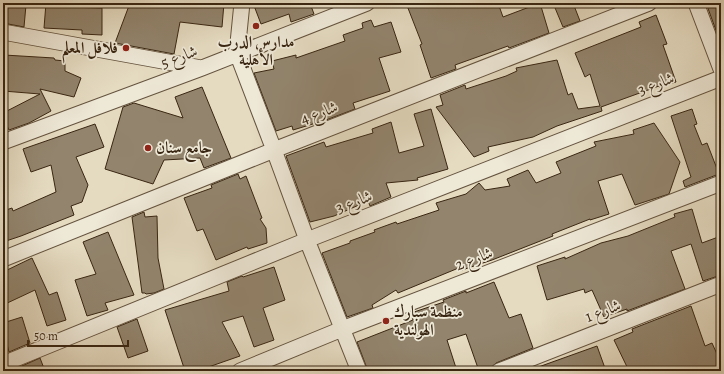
<svg xmlns="http://www.w3.org/2000/svg" width="724" height="374" font-family="Alegreya,Amiri,serif">
  <style>
    .building { fill: #92846d; stroke: #392612 }
    .lines { fill: none; stroke-linecap: round; stroke-linejoin: round }
    .minor-casing { stroke: #64533e; stroke-width: 17 }
    .minor { stroke: #eee8d7; stroke-width: 15 }
    .poi-dot { fill: #8f2418; stroke: #eee8d7; stroke-width: 1.5 }
    .labels { text-anchor: middle; dominant-baseline: central; stroke-width: 3.5; stroke-linejoin: round; paint-order: stroke }
    .poi-label { font-size: 16px; font-weight: bold; fill: #392612; stroke: #eee8d7; text-anchor: start }
    .street-label { font-size: 16px; fill: #392612; stroke: #eee8d7 }
  </style>
  <rect width="100%" height="100%" fill="#e5dbc1"/>
  <filter id="stains"><feTurbulence type="fractalNoise" baseFrequency=".005" numOctaves="4"/><feColorMatrix values="0 0 0 0 .2 0 0 0 0 .09 0 0 0 0 .02 0 0 0 .5 -.17"/></filter>
  <radialGradient id="worn" r=".72"><stop offset=".6" stop-color="#630" stop-opacity="0"/><stop offset="1" stop-color="#630" stop-opacity=".3"/></radialGradient>
  <path class="building" d="M3,3H16L26,5L24,27L3,23Z
    M46,3H67V7L102,8V35L82,34V30L44,28Z
    M130,3H224L222,27L180,22L174,54L115,43Z
    M253,3H316V4L311,6L314,14L291,22L289,14L261,24Z
    M406,3H498L503,17L540,3L549,33L509,48L508,46L455,65L456,69L431,78L420,45L422,44Z
    M553,3H573L580,21L563,27Z
    M706,3H721V44Z
    M656,15L667,44L663,45L676,82L659,87V86L601,107L602,111L557,126L533,137L488,147L489,151L474,157L436,107L443,105L440,95L465,85L466,89L506,76L517,71L516,68L557,60L568,95L572,93L578,109L600,106L590,74L585,77L575,53L641,27L639,22Z
    M371,20L374,27L391,22L401,52L379,58L390,91L353,103L355,109L326,120L293,130L292,126L276,131L254,73L274,69L272,61L296,55V58L345,41L343,35L363,28L362,23Z
    M4,55L54,58L55,60L65,61V71L81,78L74,97L40,89L51,111L29,123L9,130L3,118V113L40,94L3,91Z
    M202,87L231,158L204,168L200,158L164,160L153,184L105,169L123,107L134,103L183,118L175,97Z
    M431,109L448,169L417,178L418,180L386,183L391,197L370,206L368,201L334,216L310,222L286,156L324,142L326,147L373,133L372,129L391,122L399,153L424,146L414,114Z
    M692,109L697,124L694,125L702,145L707,143L719,174L685,187L683,181L691,177L671,116Z
    M654,123L680,162L669,194L635,205L622,174L598,181L609,214L590,220V219L552,234L553,236L492,260L462,270L461,267L398,293L396,290L372,305L373,308L347,317L322,253L350,243V241L375,232L374,230L396,222L397,224L439,210L436,203L466,194L479,183L485,190L510,186L507,179L528,170L536,183L561,173L556,162L596,146L594,142L634,134L633,130Z
    M95,124L104,147L76,157L88,185L82,202L71,206L74,215L21,236L3,242V211L12,208L13,211L56,192L51,165L31,172L23,149Z
    M238,174L240,179L246,176L262,218L260,219L266,228L267,243L248,249L247,247L216,260L203,229L197,231L184,198L212,188L211,185Z
    M692,209L702,243L721,236V275L703,281L691,244L671,251L685,289L627,311V309L604,317L592,290L585,293L584,289L547,300L537,266L565,257V259L601,243L628,236L675,217L674,214Z
    M144,212L145,217L157,216L158,258L164,289L154,293L146,294L145,293H142L132,217Z
    M108,232L134,295L105,303L108,310L87,316L75,280L96,274L83,242Z
    M32,258L49,295L57,292L66,320L47,326L35,290L3,305V272Z
    M274,267L285,300L263,308L274,340L254,347L243,316L222,322L240,356L197,371H185L165,310L229,291L227,282L242,276L243,277Z
    M494,282L509,318L521,314L533,348L496,363L491,368L479,371L466,334L447,340L457,371H368L357,342L413,320L411,313L444,302L443,300L466,291V293Z
    M691,306L705,346L712,343L721,363V371H629L614,340L633,332L632,329Z
    M22,317L30,343L9,352L7,344L3,346V323Z
    M137,319L148,351L128,358L117,327Z
    M597,346L606,371H531L530,370Z
    M40,358L45,371H16L15,369Z"/>
  <g class="lines">
    <defs>
      <path id="minor" d="M242,3L237,53L274,150L307,240L359,371
        M696,3L721,69
        M3,32L201,68
        M3,142L202,68L367,3
        M3,259L274,150L649,3
        M3,364L307,240L721,78
        M240,371L342,329L721,183
        M499,371L721,284"/>
    </defs>
    <use href="#minor" class="minor-casing"/>
    <use href="#minor" class="minor"/>
  </g>
  <g class="poi-dot">
    <circle cx="256" cy="26" r="4"/>
    <circle cx="126" cy="48" r="4"/>
    <circle cx="148" cy="148" r="4"/>
    <circle cx="386" cy="321" r="4"/>
  </g>
  <g class="labels">
    <g class="poi-label">
      <text x="256" y="42" text-anchor="middle">مدارس الدرب<tspan x="256" dy="18">الأهلية</tspan></text>
      <text x="118" y="48" text-anchor="end">فلافل المعلم</text>
      <text x="156" y="148">جامع سنان</text>
      <text x="394" y="312">منظمة سبارك<tspan x="394" dy="18">الهولندية</tspan></text>
    </g>
    <g class="street-label">
      <text transform="translate(179 57) rotate(-21)">شارع 5</text>
      <text transform="translate(656 84) rotate(-21)">شارع 3</text>
      <text transform="translate(319 113) rotate(-21)">شارع 4</text>
      <text transform="translate(354 202) rotate(-21)">شارع 3</text>
      <text transform="translate(474 259) rotate(-21)">شارع 2</text>
      <text transform="translate(603 311) rotate(-21)">شارع 1</text>
    </g>
  </g>
  <rect width="724" height="374" fill="none" stroke="#e5dbc1" stroke-width="16"/>
  <rect x="4" y="4" width="716" height="366" fill="none" stroke="#392612" stroke-width="2"/>
  <rect x="8" y="8" width="708" height="358" fill="none" stroke="#392612"/>
  <path d="M28 340v6h100v-6" fill="none" stroke="#392612" stroke-width="2"/>
  <text x="34" y="340" font-size="12" fill="#392612" stroke="#eee8d7" stroke-width="3" paint-order="stroke">50 m</text>
  <rect width="100%" height="100%" filter="url(#stains)"/>
  <rect width="100%" height="100%" fill="url(#worn)"/>
</svg>
